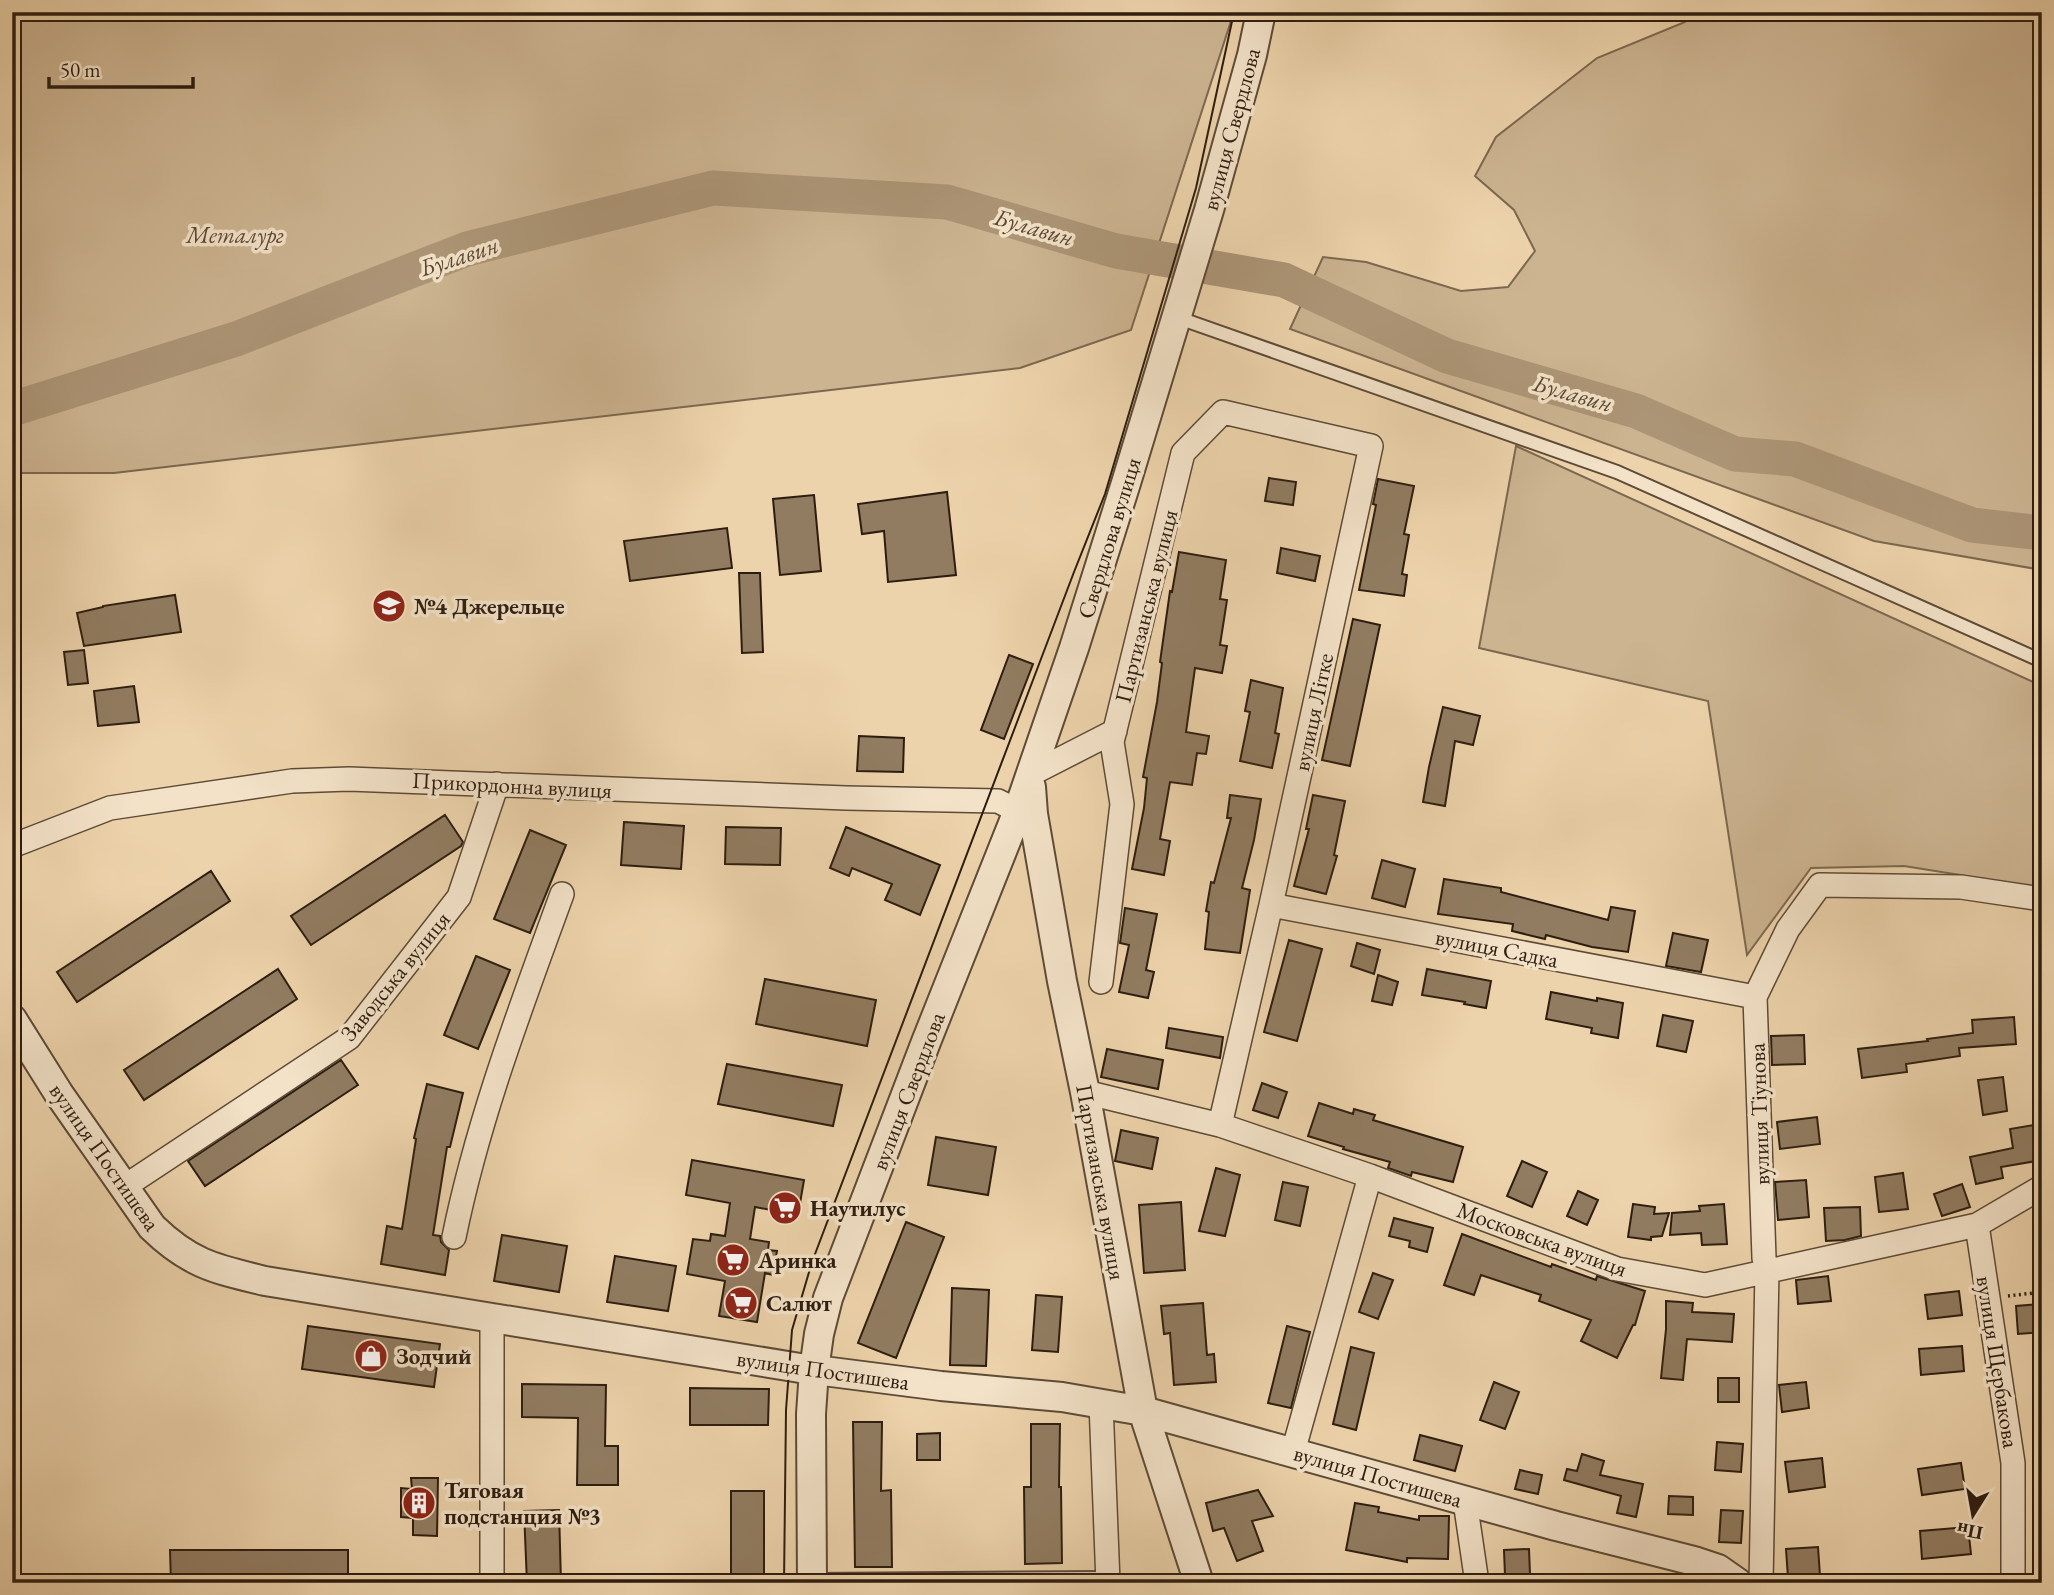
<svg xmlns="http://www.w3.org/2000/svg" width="2054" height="1595" font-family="'EB Garamond',serif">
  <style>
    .green { fill: #ccb491; stroke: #7c6850; stroke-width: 2 }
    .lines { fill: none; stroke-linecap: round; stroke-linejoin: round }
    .river { stroke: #ac9576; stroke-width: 35 }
    .building { fill: #917c61; stroke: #2d1d10; stroke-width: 2 }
    .service-casing { stroke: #5d4a37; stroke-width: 16 }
    .minor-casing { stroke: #5d4a37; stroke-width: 26 }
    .tertiary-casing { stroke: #5d4a37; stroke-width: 32 }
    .path { stroke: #2d1d10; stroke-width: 3.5; stroke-dasharray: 2 3.5; stroke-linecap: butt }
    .service { stroke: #f3e2c8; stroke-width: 12 }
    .minor { stroke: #f3e2c8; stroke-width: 23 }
    .tertiary { stroke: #f3e2c8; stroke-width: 28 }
    .tram { stroke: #2d1d10; stroke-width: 2 }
    .labels { text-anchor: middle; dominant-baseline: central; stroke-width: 7; stroke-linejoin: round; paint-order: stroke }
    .street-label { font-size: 23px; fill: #2d1d10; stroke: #f3e2c8 }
    .park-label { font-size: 23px; font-style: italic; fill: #5d4a37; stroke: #f3e2c8 }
    .poi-label { font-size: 23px; font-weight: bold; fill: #2d1d10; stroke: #f3e2c8; text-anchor: start }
    .water-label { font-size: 24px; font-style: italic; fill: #594734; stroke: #f3e2c8 }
  </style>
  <rect width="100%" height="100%" fill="#edd3ab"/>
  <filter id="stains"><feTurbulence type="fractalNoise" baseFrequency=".00286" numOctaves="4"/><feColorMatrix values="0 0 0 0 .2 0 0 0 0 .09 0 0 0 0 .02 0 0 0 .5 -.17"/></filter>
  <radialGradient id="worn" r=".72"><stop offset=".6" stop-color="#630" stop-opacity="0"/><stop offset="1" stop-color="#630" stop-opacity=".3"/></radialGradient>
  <path class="green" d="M12,12H1232L1230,24L1131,330L1020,368L114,473H12Z
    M1689,12H2042V570L1874,541L1290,329L1323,257L1366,262L1461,291L1508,287L1535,251L1514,210L1475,176L1496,137L1597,58L1685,22Z
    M1516,446L2042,686V888L1904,866L1811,868L1747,955L1708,701L1479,648Z"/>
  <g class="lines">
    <path class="river" d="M12,409L236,339L467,249L713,188L947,202L1116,251L1284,280L1447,356L1636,411L1735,454L1795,459L1972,525L2042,533"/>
  </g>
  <path class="building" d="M1269,478L1296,482L1293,505L1265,501Z
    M1378,479L1414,486L1404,534L1409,535L1402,574L1407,575L1404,596L1359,590L1376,505L1373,504Z
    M947,492L956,575L888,582L884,531L862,534L858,504Z
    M814,495L821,571L780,575L773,499Z
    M727,528L732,568L630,581L624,541Z
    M1281,548L1320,556L1315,581L1277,573Z
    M1179,552L1226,560L1220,599L1227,600L1220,645L1227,646L1222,673L1195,668L1186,732L1209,736L1206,754L1197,753L1192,785L1170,782L1160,839L1170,841L1164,875L1132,869L1144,808L1147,778L1143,777L1157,702L1162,663L1160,662L1170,591L1172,592Z
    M739,573H760L763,652L742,653Z
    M175,595L181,632L84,646L77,613L103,607V606Z
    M1353,619L1380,625L1350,766L1322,760Z
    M84,650L88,683L68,685L64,652Z
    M1009,655L1033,664L1004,739L981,730Z
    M1251,680L1283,688L1275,733L1279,734L1272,768L1240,761L1250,712L1245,711Z
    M134,686L139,722L98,726L94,691Z
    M1443,707L1480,716L1473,745L1455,741L1445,806L1423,802L1429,767Z
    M859,736L904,738L903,772L857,771Z
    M1230,795L1261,799L1254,840L1242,888L1250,890L1240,953L1205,949L1209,912L1206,911L1211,882L1214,883L1231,818H1227Z
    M1313,795L1345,801L1334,855L1337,856L1326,894L1294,886L1309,829H1306Z
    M445,815L463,842L461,846L311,945L291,916Z
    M624,822L684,826L681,869L621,865Z
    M726,827L781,828L780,865L725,864Z
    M846,827L940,865L920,915L885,900L892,884L852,868L849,876L830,868Z
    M530,830L566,845L530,933L494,919Z
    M1382,860L1415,869L1405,907L1372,898Z
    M211,871L230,901L77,1002L57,972Z
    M1444,879L1501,888V892L1608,920L1611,907L1635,911L1628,952L1592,947L1546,935L1545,939L1512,931L1513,924L1438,914Z
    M1125,908L1157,914L1146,970L1154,972L1148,998L1119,992L1129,945L1120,943Z
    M1673,933L1708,940L1701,972L1666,966Z
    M1289,940L1322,949L1297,1041L1264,1032Z
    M1357,943L1380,950L1374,974L1351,966Z
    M476,956L510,970L478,1049L444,1035Z
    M278,969L297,999L144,1100L124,1070Z
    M1427,969L1491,981L1486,1008L1464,1004L1465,1002L1422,995Z
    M1378,975L1398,982L1392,1005L1372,1001Z
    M765,979L876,1000L867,1046L756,1024Z
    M1551,992L1597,1001V998L1623,1003L1618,1038L1591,1033L1592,1028L1546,1019Z
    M1663,1015L1693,1021L1686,1052L1657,1046Z
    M2014,1017L2016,1044L1959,1048L1960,1056L1906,1064L1907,1072L1862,1078L1858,1049L1928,1041L1927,1039L1973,1033L1972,1020Z
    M1169,1028L1223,1037L1220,1058L1166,1048Z
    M1804,1035L1805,1064L1772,1065L1771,1036Z
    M1107,1049L1163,1060L1158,1089L1101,1077Z
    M341,1060L358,1085L205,1186L188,1161Z
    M727,1064L842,1085L833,1126L718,1104Z
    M2003,1077L2007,1111L1983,1115L1978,1080Z
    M1262,1083L1287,1092L1278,1118L1253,1110Z
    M427,1084L463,1093L450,1147H447L433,1235L440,1236L441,1242L449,1250L445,1275L381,1264L387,1226L402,1229L416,1139L414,1138Z
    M1319,1103L1353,1114L1354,1109L1375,1115L1373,1120L1463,1147L1453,1182L1412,1172L1411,1176L1388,1168L1390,1162L1343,1149L1344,1147L1308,1136Z
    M1817,1117L1820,1144L1780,1149L1777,1122Z
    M2040,1124L2042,1136V1160L2001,1167L2003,1178L1976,1184L1970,1157L2013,1148L2010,1129Z
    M1121,1130L1158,1138L1152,1169L1115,1161Z
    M936,1137L996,1147L988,1195L928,1185Z
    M692,1160L804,1180L798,1215L755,1207L750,1239L769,1242L768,1250L777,1251L773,1275L765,1273L757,1322L719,1316L725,1281L687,1274L693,1239L710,1241L711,1234L725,1236L730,1203L686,1195Z
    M1522,1161L1547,1172L1532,1207L1507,1196Z
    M1216,1168L1240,1175L1225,1236L1199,1231Z
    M1903,1173L1908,1209L1879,1212L1875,1177Z
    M1806,1180L1809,1217L1778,1220L1775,1182Z
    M1283,1182L1308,1187L1300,1226L1275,1220Z
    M1962,1184L1970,1207L1942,1216L1934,1194Z
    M1578,1191L1598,1200L1587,1225L1567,1216Z
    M1181,1202L1185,1270L1144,1273L1139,1205Z
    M1633,1204L1655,1207L1654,1214L1669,1213L1662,1236L1651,1237V1240L1628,1237Z
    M1724,1204L1727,1244L1702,1245L1701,1233L1670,1235L1672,1213L1700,1211L1699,1206Z
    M1860,1207L1861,1236L1845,1240L1826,1241L1824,1208Z
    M1394,1218L1433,1228L1427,1252L1409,1247L1410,1241L1389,1236Z
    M906,1222L944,1237L896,1358L858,1343Z
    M1462,1234L1551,1267L1552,1264L1596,1280L1597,1276L1645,1291L1635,1325H1633L1617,1358L1581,1341L1591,1320L1539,1301L1541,1295L1481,1275L1474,1295L1444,1285Z
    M502,1235L567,1246L559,1292L494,1281Z
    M615,1256L676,1266L668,1311L607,1302Z
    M1373,1273L1393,1280L1378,1319L1359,1312Z
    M1828,1276L1831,1301L1798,1304L1796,1280Z
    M952,1288L989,1290L986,1366L950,1365Z
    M1959,1291L1962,1315L1928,1319L1925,1295Z
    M1036,1295L1062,1297L1058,1352L1032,1350Z
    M1666,1301L1693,1303L1692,1312L1734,1314L1732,1342L1687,1339L1683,1380L1661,1378L1666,1329Z
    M1203,1303L1207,1355L1214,1354L1216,1382L1174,1385L1170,1333L1164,1334L1161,1306Z
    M2042,1304V1332L2018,1334L2016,1306Z
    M308,1326L440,1344L434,1387L302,1369Z
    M1287,1326L1310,1332L1291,1408L1268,1403Z
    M1962,1346L1964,1371L1921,1375L1919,1349Z
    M1351,1347L1374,1353L1356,1430L1333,1424Z
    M1718,1378H1739V1402H1718Z
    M1494,1382L1519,1392L1505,1429L1480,1420Z
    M1806,1382L1809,1408L1782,1412L1779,1385Z
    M522,1384L606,1385L605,1446H618V1485H577L578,1418L522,1417Z
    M690,1388L769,1389L768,1425H690Z
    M853,1422H882L881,1491L891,1490L892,1567H855Z
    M1031,1424H1060L1059,1487H1061L1062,1563L1025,1564L1024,1487H1031Z
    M940,1433V1460H917V1434Z
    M1420,1435L1462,1446L1455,1471L1414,1460Z
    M1717,1442L1743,1444L1741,1472L1715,1470Z
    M1582,1454L1604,1461L1600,1475L1643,1484L1636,1517L1617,1513L1621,1496L1564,1480L1567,1469L1577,1471Z
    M1822,1458L1825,1487L1789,1492L1785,1462Z
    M1961,1463L1965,1489L1922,1495L1918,1469Z
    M1520,1470L1542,1475L1538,1494L1515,1489Z
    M411,1478H438L437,1536L413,1535V1518L401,1517V1488L412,1489Z
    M1258,1490L1273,1516L1252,1521L1263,1551L1237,1561L1224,1528L1213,1531L1206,1503Z
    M731,1491H764V1583H731Z
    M1669,1496L1693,1497V1515L1668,1514Z
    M1355,1503L1379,1507L1378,1512L1419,1520V1516H1449L1448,1559L1407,1558V1562L1346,1550Z
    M559,1510L561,1583H527L524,1511Z
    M1721,1510L1743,1511L1741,1543L1719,1542Z
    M1968,1527L1971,1554L1922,1559L1920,1531Z
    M1818,1547L1820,1576L1788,1578L1786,1549Z
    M1529,1549L1530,1574L1505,1576L1504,1550Z
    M170,1550H348V1583H171Z"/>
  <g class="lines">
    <defs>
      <path id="service" d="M1176,317L1617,472L2042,661
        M812,1580L1108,1578"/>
      <path id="minor" d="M1031,774L1115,731
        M12,846L110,808L292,781L349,779L846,798L998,801L1018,811
        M1271,905L1755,997
        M1101,982L1122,804L1112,742L1183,453L1223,412L1371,446L1271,905L1220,1125
        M1085,1092L1220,1125L1370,1176L1617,1269L1705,1285L1977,1225L2042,1187
        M124,1187L349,1038L459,897L497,784
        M1977,1225L2013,1463V1583
        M454,1237C478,1119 521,1007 562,894
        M492,1318V1583
        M1101,1403L1108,1583
        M1293,1452L1370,1176
        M1465,1501L1477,1583
        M1761,1583L1767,1270L1764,1258L1755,997L1788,929L1820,885L1961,887L2042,899"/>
      <path id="tertiary" d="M1031,787L1033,814L1062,981L1085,1092L1143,1411L1199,1583
        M12,1019L59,1094L152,1227C190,1264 215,1269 265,1281L800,1368L941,1386L1062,1397L1143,1411L1556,1526L1694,1561L1718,1569L1738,1583
        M812,1583L811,1414L814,1370L819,1334L828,1298L926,1042L1018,811L1074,648L1126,483L1209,210L1252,55L1261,12"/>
    </defs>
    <use href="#service" class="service-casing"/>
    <use href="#minor" class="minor-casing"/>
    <use href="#tertiary" class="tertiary-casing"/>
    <path class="path" d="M2008,1296L2042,1292"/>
    <use href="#service" class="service"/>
    <use href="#minor" class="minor"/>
    <use href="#tertiary" class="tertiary"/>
    <path class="tram" d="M784,1583L786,1410L792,1330L812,1262L1074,572L1105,494L1196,188L1234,12"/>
  </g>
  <defs>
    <symbol id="school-disc" viewBox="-11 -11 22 22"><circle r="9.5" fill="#8f2418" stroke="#f3e2c8"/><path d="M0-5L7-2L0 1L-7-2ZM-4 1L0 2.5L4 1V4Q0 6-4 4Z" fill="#fff"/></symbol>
    <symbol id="supermarket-disc" viewBox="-11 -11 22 22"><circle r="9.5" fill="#8f2418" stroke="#f3e2c8"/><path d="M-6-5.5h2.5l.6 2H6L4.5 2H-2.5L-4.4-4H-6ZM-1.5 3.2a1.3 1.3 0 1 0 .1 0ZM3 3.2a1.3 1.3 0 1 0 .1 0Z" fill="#fff"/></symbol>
    <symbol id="shop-disc" viewBox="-11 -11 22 22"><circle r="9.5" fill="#8f2418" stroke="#f3e2c8"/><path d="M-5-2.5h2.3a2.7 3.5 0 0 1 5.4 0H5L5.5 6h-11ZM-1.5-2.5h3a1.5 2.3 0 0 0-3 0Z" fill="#fff"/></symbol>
    <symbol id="building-disc" viewBox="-11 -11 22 22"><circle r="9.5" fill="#8f2418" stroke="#f3e2c8"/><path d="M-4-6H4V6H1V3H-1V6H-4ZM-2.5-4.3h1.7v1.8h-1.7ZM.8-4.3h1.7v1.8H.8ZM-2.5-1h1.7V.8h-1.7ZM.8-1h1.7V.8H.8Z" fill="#fff"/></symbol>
  </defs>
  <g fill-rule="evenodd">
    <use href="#school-disc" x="370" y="587" width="38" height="38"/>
    <use href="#supermarket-disc" x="766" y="1189" width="38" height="38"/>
    <use href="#supermarket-disc" x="714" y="1241" width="38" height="38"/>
    <use href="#supermarket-disc" x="722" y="1284" width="38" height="38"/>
    <use href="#shop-disc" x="352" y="1337" width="38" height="38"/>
    <use href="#building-disc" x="400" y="1484" width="38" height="38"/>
  </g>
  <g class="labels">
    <g class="street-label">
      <text transform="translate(1231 129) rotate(-75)">вулиця Свердлова</text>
      <text transform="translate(1109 538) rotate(-73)">Свердлова вулиця</text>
      <text transform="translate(1146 606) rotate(-76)">Партизанська вулиця</text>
      <text transform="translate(1313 712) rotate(-78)">вулиця Літке</text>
      <text transform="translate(512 785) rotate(3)">Прикордонна вулиця</text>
      <text transform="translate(1497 948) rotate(11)">вулиця Садка</text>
      <text transform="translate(395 976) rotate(-51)">Заводська вулиця</text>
      <text transform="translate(908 1091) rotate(-69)">вулиця Свердлова</text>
      <text transform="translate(1759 1114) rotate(-92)">вулиця Тіунова</text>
      <text transform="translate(105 1157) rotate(55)">вулиця Постишева</text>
      <text transform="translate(1101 1182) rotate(80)">Партизанська вулиця</text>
      <text transform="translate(1542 1239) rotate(20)">Московська вулиця</text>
      <text transform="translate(1998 1362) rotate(81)">вулиця Щербакова</text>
      <text transform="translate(823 1370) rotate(8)">вулиця Постишева</text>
      <text transform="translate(1378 1476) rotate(16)">вулиця Постишева</text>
    </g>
    <g class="park-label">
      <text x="235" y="235">Металург</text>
    </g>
    <g class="poi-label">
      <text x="414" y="606">№4 Джерельце</text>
      <text x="810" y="1208">Наутилус</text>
      <text x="758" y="1260">Аринка</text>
      <text x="766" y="1303">Салют</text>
      <text x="396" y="1356">Зодчий</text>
      <text x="444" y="1490">Тяговая<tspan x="444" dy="26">подстанция №3</tspan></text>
    </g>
    <g class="water-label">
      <text transform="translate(1034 227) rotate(16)">Булавин</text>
      <text transform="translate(459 256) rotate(-18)">Булавин</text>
      <text transform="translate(1573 393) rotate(16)">Булавин</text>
    </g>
  </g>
  <rect width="2054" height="1595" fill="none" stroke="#edd3ab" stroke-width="42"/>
  <rect x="14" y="14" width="2026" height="1567" fill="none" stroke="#2d1d10" stroke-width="3.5"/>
  <rect x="21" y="21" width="2012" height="1553" fill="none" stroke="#2d1d10" stroke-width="2"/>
  <g transform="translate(1973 1515) rotate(191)" stroke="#f3e2c8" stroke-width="5" paint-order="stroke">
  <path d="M0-5L12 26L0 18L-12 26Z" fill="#2d1d10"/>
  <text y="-10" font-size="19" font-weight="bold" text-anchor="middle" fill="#2d1d10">Пн</text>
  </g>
  <path d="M49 77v10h144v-10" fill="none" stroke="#2d1d10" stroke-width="3.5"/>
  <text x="60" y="77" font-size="21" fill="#2d1d10" stroke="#f3e2c8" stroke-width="5" paint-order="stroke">50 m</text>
  <rect width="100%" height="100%" filter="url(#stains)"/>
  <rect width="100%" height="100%" fill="url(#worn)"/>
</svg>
